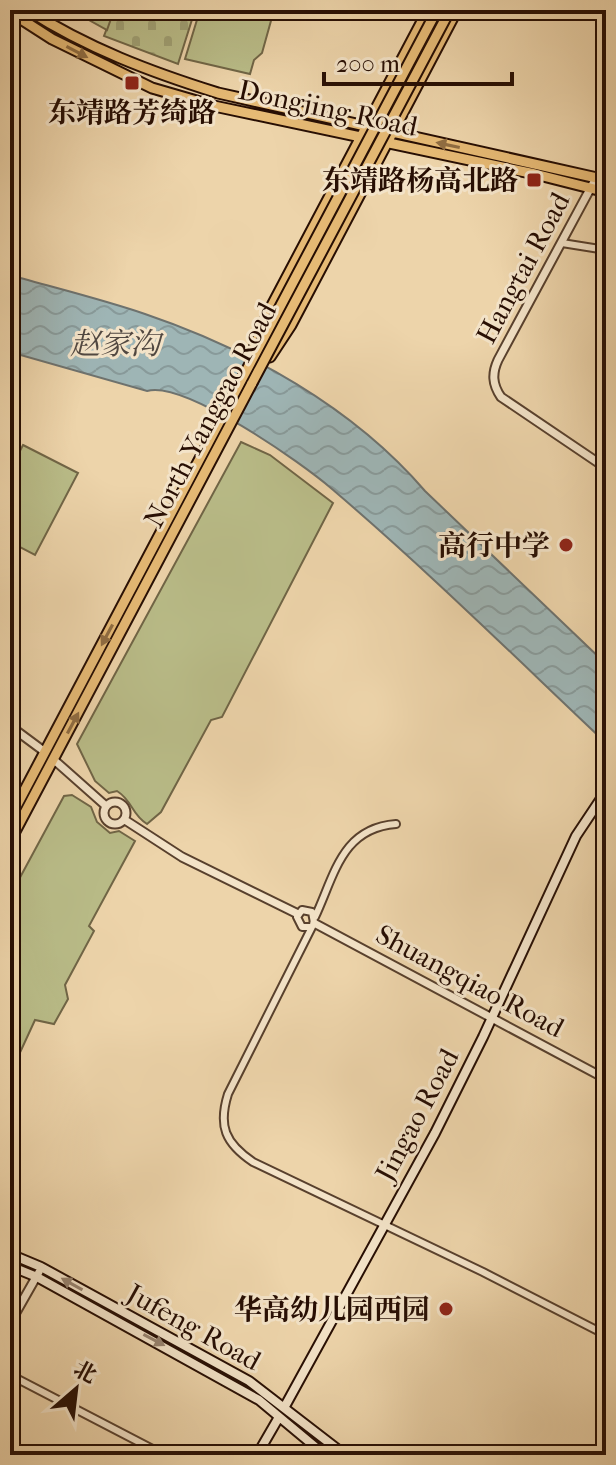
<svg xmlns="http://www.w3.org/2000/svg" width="616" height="1465" font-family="'IM FELL French Canon','Noto Serif SC',serif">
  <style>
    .cemetery { fill: url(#cemetery-stones); stroke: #706546; stroke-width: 2 }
    .park { fill: #b9bc88; stroke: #706546; stroke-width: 2 }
    .water { fill: url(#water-waves); stroke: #6e726e; stroke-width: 2 }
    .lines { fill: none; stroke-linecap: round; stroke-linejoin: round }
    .minor-casing { stroke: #58402d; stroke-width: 10 }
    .tertiary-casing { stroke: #58402d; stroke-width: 11 }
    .secondary-casing { stroke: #270e03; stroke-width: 12 }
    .primary-casing { stroke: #270e03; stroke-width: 13 }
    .trunk-casing { stroke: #270e03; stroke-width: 13 }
    .minor { stroke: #f3e3c8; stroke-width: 6 }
    .tertiary { stroke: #f3e3c8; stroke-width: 7 }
    .secondary { stroke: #f3e3c8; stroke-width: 8 }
    .primary { stroke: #e6ba75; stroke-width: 9 }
    .trunk { stroke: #e6ba75; stroke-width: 9 }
    .trunk-bridge-casing { stroke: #270e03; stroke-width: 13; stroke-linecap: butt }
    .trunk-bridge { stroke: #e6ba75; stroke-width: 9 }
    .oneway { fill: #906d42 }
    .oneway2 { fill: #97836f }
    .poi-dot { fill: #8f2418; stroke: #f3e3c8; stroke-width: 3 }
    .labels { text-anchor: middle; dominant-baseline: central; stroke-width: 6; stroke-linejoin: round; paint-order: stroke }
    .street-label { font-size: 28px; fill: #270e03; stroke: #f3e3c8 }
    .poi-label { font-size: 28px; font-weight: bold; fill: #270e03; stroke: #f3e3c8; text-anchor: end }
    .water-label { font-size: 30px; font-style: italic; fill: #514841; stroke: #f3e3c8 }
  </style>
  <defs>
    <pattern id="cemetery-stones" width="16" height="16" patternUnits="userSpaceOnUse" patternTransform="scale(2)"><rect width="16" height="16" fill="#b9bc88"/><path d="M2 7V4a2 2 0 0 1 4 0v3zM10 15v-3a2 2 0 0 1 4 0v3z" fill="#9fa074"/></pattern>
    <pattern id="water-waves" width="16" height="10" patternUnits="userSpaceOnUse" patternTransform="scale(2)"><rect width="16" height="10" fill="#9eb5b5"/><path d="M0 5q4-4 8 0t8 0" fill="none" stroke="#889a9a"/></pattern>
  </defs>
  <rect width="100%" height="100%" fill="#edd4aa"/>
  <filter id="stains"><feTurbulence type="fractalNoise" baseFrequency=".0025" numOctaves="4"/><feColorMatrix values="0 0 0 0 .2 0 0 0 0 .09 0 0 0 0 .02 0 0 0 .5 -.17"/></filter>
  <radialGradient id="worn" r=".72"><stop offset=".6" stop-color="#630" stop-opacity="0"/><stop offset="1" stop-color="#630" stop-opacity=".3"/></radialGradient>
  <path class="cemetery" d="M114,10H195L178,64L104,36Z"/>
  <path class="park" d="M71,10H114L107,30Z
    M200,10H274L262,53L254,60L250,74L185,59Z
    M241,442L270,455L333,503L222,717L211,720L161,812L147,824C131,814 133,801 117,791L109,793L95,781L77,744Z
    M23,445L78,473L35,555L10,542V470Z
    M72,795L91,807L97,822L110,833L119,831L135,841L89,926L94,931L65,985L68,999L54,1024L35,1020L11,1072L18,1074L10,1089V896L64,796Z"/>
  <path class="water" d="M10,275C55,288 101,299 145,314C248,349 353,407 425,491L606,664V743C516,658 427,570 332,489C302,463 184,380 147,391L10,352Z"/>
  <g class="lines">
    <defs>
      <path id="minor" d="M562,243L606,250
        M315,917C335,874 342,828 396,824
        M310,927H302L297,917L302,910L312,912L314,923L228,1094C218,1126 225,1143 253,1162L483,1272L606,1335
        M10,1375L164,1455"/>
      <path id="tertiary" d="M596,178L498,360C492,373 492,384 501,397L606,468
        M10,726L45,752
        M53,759L106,806
        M104 813a11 11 0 1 1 22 0a11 11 0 1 1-22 0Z
        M125,820L182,857L298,914
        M314,923L606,1079
        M10,1323L39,1272"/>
      <path id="secondary" d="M10,1254L41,1267L249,1381L345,1455
        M10,1266L37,1277L259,1400L325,1455
        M284,1408L435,1133L483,1037L576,836L606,791
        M257,1455L279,1417"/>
      <path id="primary" d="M28,10C87,48 151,72 218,93L606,180
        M10,12L52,39L152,88L214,106L535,174L606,192
        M254,348L268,313L428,10
        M270,357L291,325L457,10"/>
      <path id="trunk" d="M10,818L243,377
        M10,841L252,383"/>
    </defs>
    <use href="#minor" class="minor-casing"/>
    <use href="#tertiary" class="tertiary-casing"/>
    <use href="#secondary" class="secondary-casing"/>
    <use href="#primary" class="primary-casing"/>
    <use href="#trunk" class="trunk-casing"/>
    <use href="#minor" class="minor"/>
    <use href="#tertiary" class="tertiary"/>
    <use href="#secondary" class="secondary"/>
    <use href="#primary" class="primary"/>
    <use href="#trunk" class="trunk"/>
    <defs>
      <path id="trunk-bridge" d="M243,377L437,10
        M252,383L450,10"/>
    </defs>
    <use href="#trunk-bridge" class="trunk-bridge-casing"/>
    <use href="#trunk-bridge" class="trunk-bridge"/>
  </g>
  <defs><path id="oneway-solid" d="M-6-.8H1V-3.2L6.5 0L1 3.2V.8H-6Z" transform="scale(2)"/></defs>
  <g class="oneway">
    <use href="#oneway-solid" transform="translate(77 52) rotate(28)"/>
    <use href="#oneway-solid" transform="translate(448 145) rotate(-168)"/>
    <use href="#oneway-solid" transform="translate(107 635) rotate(118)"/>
    <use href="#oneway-solid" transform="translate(73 723) rotate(-62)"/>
  </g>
  <g class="oneway2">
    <use href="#oneway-solid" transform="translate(72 1284) rotate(-151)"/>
    <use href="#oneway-solid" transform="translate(154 1340) rotate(28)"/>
  </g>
  <g class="poi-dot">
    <rect x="124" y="75" width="16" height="16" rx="4"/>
    <rect x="526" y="172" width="16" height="16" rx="4"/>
    <circle cx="566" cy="545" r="8"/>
    <circle cx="446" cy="1309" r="8"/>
  </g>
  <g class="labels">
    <g class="street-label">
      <text transform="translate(328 108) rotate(12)">Dongjing Road</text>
      <text transform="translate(523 268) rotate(-62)">Hangtai Road</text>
      <text transform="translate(210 415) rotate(-62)">North Yanggao Road</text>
      <text transform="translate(470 981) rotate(28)">Shuangqiao Road</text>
      <text transform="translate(417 1115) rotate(-62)">Jingao Road</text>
      <text transform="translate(194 1327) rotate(29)">Jufeng Road</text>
    </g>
    <g class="poi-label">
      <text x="132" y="112" text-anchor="middle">东靖路芳绮路</text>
      <text x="518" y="180">东靖路杨高北路</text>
      <text x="550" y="545">高行中学</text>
      <text x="430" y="1309">华高幼儿园西园</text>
    </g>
    <g class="water-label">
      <text x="115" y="344">赵家沟</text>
    </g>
  </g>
  <rect width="616" height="1465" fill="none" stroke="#edd4aa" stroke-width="40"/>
  <rect x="12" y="12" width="592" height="1441" fill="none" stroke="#270e03" stroke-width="4"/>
  <rect x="20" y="20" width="576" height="1425" fill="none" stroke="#270e03" stroke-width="2"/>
  <g transform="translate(76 1389) rotate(28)" stroke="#f3e3c8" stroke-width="6" paint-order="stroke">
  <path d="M0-6L14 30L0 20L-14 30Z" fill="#270e03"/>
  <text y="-12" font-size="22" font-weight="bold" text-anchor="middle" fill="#270e03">北</text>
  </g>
  <path d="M324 72v12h188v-12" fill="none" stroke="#270e03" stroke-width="4"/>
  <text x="336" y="72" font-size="24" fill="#270e03" stroke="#f3e3c8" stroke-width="6" paint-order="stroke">200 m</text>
  <rect width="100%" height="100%" filter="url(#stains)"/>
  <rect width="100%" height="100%" fill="url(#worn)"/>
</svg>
